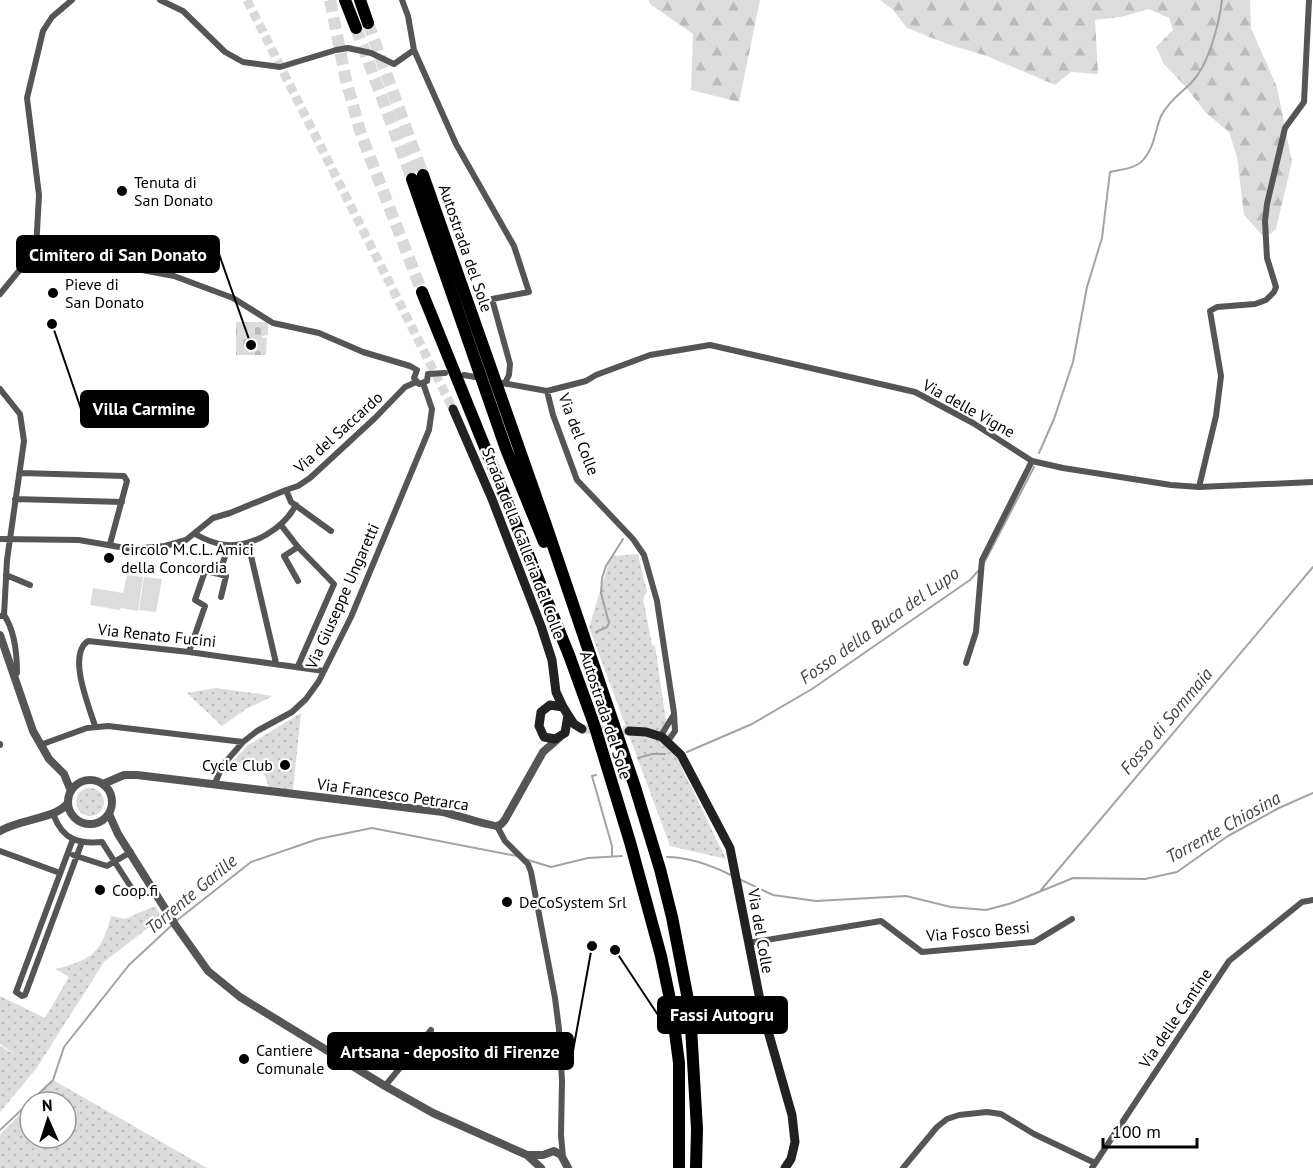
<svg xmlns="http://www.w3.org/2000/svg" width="1313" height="1168" font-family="'PT Sans',sans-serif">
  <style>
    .green { fill: url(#green-dots) }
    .forest { fill: url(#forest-firs) }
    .cemetery { fill: url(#cemetery-stones) }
    .pitch { fill: #dcdcdc }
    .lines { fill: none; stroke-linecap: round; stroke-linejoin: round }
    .stream { stroke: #a3a3a3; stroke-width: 2 }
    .secondary-tunnel { stroke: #d9d9d9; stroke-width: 9; stroke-dasharray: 9 4.5; stroke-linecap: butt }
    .motorway-tunnel { stroke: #d9d9d9; stroke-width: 12; stroke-dasharray: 12 6; stroke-linecap: butt }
    .minor { stroke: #555; stroke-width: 6 }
    .tertiary { stroke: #555; stroke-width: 8 }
    .secondary { stroke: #222; stroke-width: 9 }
    .motorway { stroke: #000; stroke-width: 12 }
    .poi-dot { fill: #000; stroke: #fff; stroke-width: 2 }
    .labels { text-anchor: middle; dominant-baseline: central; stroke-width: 4.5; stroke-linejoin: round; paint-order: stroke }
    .poi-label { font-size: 16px; fill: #000; stroke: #fff; text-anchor: start }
    .street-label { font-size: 16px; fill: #000; stroke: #fff }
    .water-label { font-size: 18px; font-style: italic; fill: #444; stroke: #fff }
    .leader { fill: none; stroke: #000; stroke-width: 2 }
    .callout-dot { fill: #000; stroke: #fff; stroke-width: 2 }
    .callout { fill: #000; stroke: #000; stroke-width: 2 }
    .callout-label { font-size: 18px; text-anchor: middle; font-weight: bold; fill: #fff }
  </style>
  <defs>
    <pattern id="green-dots" width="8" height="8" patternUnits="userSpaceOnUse" patternTransform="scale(1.5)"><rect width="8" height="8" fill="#dcdcdc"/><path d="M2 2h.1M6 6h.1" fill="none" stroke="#bbb" stroke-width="1.8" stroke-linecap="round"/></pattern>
    <pattern id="forest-firs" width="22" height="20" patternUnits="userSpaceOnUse" patternTransform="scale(1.5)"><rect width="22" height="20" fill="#dcdcdc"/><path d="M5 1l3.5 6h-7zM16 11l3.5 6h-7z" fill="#bbb"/></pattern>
    <pattern id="cemetery-stones" width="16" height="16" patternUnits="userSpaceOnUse" patternTransform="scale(1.5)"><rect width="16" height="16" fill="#dcdcdc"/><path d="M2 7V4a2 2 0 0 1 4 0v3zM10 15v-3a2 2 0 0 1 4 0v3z" fill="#bbb"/></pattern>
  </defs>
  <rect width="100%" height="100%" fill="#fff"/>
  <path class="green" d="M638,554L647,592L643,598L652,645L655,646L667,728L680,764L726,859L670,846L589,627L611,556Z
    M216,688L273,696L246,709L222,726L187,693Z
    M301,713L293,790L269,787L261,766L232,762L248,745Z
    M76 802a14 14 0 1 1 28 0a14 14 0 1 1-28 0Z
    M155,906L162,917L104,962L36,1069L0,1112V1046L16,1055L0,1044V996L45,1018L69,977L56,969C92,959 101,954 111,916L125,919Z
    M53,1080L207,1168H0V1135L30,1104V1138H66V1102H32Z"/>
  <path class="forest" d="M649,0H760L739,102L691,90L693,34L650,4Z
    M880,0H1250L1251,28L1277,87L1292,162L1276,229L1265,238L1244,215L1237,157L1229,132L1206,113L1185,86L1164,64L1156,47L1173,30L1169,18L1149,9L1121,17L1095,20L1098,74L1071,72L1055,85L987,56L950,45L907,28L892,9Z"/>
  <path class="cemetery" d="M236,322H268V335L262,336V338H267L266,355H236Z"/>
  <path class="pitch" d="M127,575L143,577L138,611L121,608L120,610L90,605L93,588L123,593Z
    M144,577L162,579L156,612L139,610Z"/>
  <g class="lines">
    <path class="stream" d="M1039,453L1054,419L1073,362L1087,287L1102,238L1110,172C1122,169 1136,169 1144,159C1155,146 1155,130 1161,116C1169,101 1181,93 1192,82C1209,64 1219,24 1222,0
      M984,563L1034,467
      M596,632L607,627L609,623L601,593L602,578L606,566L623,539
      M687,752L752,724L812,689L970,580L979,570
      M638,758L652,754H665
      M596,775L592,776L612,846V856
      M667,857C691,857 713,866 733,876
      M525,859L551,867L588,858L622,856
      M739,879L773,895L816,901L906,896L951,907L986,910L1012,903L1073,878L1145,879L1177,872L1228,836L1279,808L1313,793
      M1041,890L1313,567
      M176,921L251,862L318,839L372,828L517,856
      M0,1130L53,1080L64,1047L129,965L172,925"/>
    <path class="secondary-tunnel" d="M247,0L453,409
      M582,729L629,731"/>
    <path class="motorway-tunnel" d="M330,0L346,80L361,134L422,292
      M368,23L423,175
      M356,28L412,179"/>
    <path class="minor" d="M160,0L183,11L225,52L243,62L280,67L336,50L348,48L371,53L394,64L414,50
      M402,0L408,16L414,50L456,144L514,246L529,292L492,299L510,364L509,375L505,383
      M36,250L39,195L27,98L43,31L52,17L72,0
      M0,294L36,250L91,264L126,267L174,276L233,298L273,323L319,333L363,352L410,366L417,370
      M417,370L414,378L419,384L427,381L428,374
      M428,374L445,373
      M464,375L475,377
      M502,383L547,391L586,381L596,375L650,355L710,345L915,392L973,423L1032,461L1063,468L1171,485L1199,487L1313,482
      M0,389L20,414L24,441L7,560L4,615L0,616
      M547,391L553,415L577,480L633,539L644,555L657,601L674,713L675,731L668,741
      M21,473L124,476L127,481L110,544
      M1199,487L1216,416L1221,376L1210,311L1217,307L1255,304L1266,300L1274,292L1276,287L1267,258L1265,221L1267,204L1285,128L1304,102L1309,0
      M286,490L291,502L331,531
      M15,499L122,502
      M281,525L298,547L334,584L298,666
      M195,534C204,539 215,544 226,545C253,547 283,529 296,505
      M0,539L79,540L131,549L165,546L186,540L213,518L230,513L286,490L298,486L310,478L375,418L405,387L416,382
      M248,543L276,663
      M298,547L284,556L298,581
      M219,574L226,576L221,597
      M6,575L30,585
      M4,615C15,631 17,653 17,673L13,675
      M189,652L205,606L195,600L205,571L219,574L229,545
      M966,663L976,632L982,560L1032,461
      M95,726C89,706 67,655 88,641L189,652L324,671
      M660,737L673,716
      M0,744V745
      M40,745L87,728L108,726L243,742
      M215,783L223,765L243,742L257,731L292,712L306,699L319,681L351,617L429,430L432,409L423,383
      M54,816C63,840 79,844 102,842L136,895
      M497,826L505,841L528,864L531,872L555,998L559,1029L562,1081L561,1135L563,1158
      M73,839L16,992L22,996L25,995L82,842
      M0,851L60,873
      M73,855L107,866L131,852
      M748,943L881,921L922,952L1034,942L1072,919
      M385,1086L431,1030
      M903,1168L937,1127L947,1119L959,1115L987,1112L1001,1114L1034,1134L1095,1163
      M1092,1168L1229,961L1302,902L1313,900"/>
    <path class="tertiary" d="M0,635L33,731L49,759L64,774L71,791
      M68 802a22 22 0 1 1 44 0a22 22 0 1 1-44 0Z
      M103,784L124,775H137L443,812C452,814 494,827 497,826C502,825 505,820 507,816L543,752L559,738
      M109,814L118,834L176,926L208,971L240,997L385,1086L433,1113L527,1155L541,1168
      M0,831C19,819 56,819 68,803
      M527,1155H543L554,1151L561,1155L568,1168"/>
    <path class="secondary" d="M453,409L492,499L541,626L552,660L556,692L563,707
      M550,705L563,707L568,715L565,733L555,739L544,737L539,726L541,712Z
      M568,715L574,724L582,729
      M629,731L646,732L662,737L681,755L730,848L762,1010L792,1115L795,1142L791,1159L785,1168"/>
    <path class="motorway" d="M345,0L356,28
      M360,0L368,23
      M423,175L547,528L635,787L660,869L672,917L690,1010L697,1129L696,1168
      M412,179L506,449L544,542
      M422,292L569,655L594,724L630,842L661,956L672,1009L679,1063V1168"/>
  </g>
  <g class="poi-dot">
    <circle cx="122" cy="191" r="6"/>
    <circle cx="53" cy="293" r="6"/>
    <circle cx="109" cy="558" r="6"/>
    <circle cx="285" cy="765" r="6"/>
    <circle cx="100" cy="890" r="6"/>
    <circle cx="507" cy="902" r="6"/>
    <circle cx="244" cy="1059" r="6"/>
  </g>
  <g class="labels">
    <g class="poi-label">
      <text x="134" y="182">Tenuta di<tspan x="134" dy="18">San Donato</tspan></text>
      <text x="65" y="284">Pieve di<tspan x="65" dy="18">San Donato</tspan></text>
      <text x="121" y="549">Circolo M.C.L. Amici<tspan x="121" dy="18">della Concordia</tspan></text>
      <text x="273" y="765" text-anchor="end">Cycle Club</text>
      <text x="112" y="890">Coop.fi</text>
      <text x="519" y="902">DeCoSystem Srl</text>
      <text x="256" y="1050">Cantiere<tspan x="256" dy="18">Comunale</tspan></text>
    </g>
    <g class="street-label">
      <text transform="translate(466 248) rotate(71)">Autostrada del Sole</text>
      <text transform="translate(969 408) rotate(29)">Via delle Vigne</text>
      <text transform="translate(338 432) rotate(-42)">Via del Saccardo</text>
      <text transform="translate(579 434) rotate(69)">Via del Colle</text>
      <text transform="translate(524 543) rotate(69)">Strada della Galleria del Colle</text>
      <text transform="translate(342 596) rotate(-66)">Via Giuseppe Ungaretti</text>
      <text transform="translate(157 635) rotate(6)">Via Renato Fucini</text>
      <text transform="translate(606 715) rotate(72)">Autostrada del Sole</text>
      <text transform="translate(393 794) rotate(8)">Via Francesco Petrarca</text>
      <text transform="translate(761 931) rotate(80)">Via del Colle</text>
      <text transform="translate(978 931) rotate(-5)">Via Fosco Bessi</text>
      <text transform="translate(1175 1018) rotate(-56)">Via delle Cantine</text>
    </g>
    <g class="water-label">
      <text transform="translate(879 625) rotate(-35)">Fosso della Buca del Lupo</text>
      <text transform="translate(1166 721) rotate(-50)">Fosso di Sommaia</text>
      <text transform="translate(1223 827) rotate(-29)">Torrente Chiosina</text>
      <text transform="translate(191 894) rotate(-40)">Torrente Garille</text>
    </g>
  </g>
  <path class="leader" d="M251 345L219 254M52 324L81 409M615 950L658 1015M592 946L573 1051"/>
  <g class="callout-dot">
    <circle cx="251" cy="345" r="6"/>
    <circle cx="52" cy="324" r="6"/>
    <circle cx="615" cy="950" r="6"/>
    <circle cx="592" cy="946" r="6"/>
  </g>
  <g class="callout">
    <rect x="17" y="236" width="202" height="36" rx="6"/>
    <rect x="81" y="391" width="127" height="36" rx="6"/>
    <rect x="658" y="997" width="129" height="36" rx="6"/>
    <rect x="328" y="1033" width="245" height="36" rx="6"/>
  </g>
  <g class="callout-label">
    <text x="118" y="261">Cimitero di San Donato</text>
    <text x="144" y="415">Villa Carmine</text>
    <text x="722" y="1021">Fassi Autogru</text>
    <text x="450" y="1058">Artsana - deposito di Firenze</text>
  </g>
  <g transform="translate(48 1120) rotate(357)"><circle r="28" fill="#ffffff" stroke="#999999" stroke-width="1.5"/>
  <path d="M0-4.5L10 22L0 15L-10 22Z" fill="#000000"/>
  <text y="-9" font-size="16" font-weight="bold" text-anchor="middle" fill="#000000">N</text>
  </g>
  <path d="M1103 1138v9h94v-9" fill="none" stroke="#000000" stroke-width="3"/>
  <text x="1112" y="1138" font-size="18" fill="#000000" stroke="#ffffff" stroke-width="4.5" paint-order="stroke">100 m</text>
</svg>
